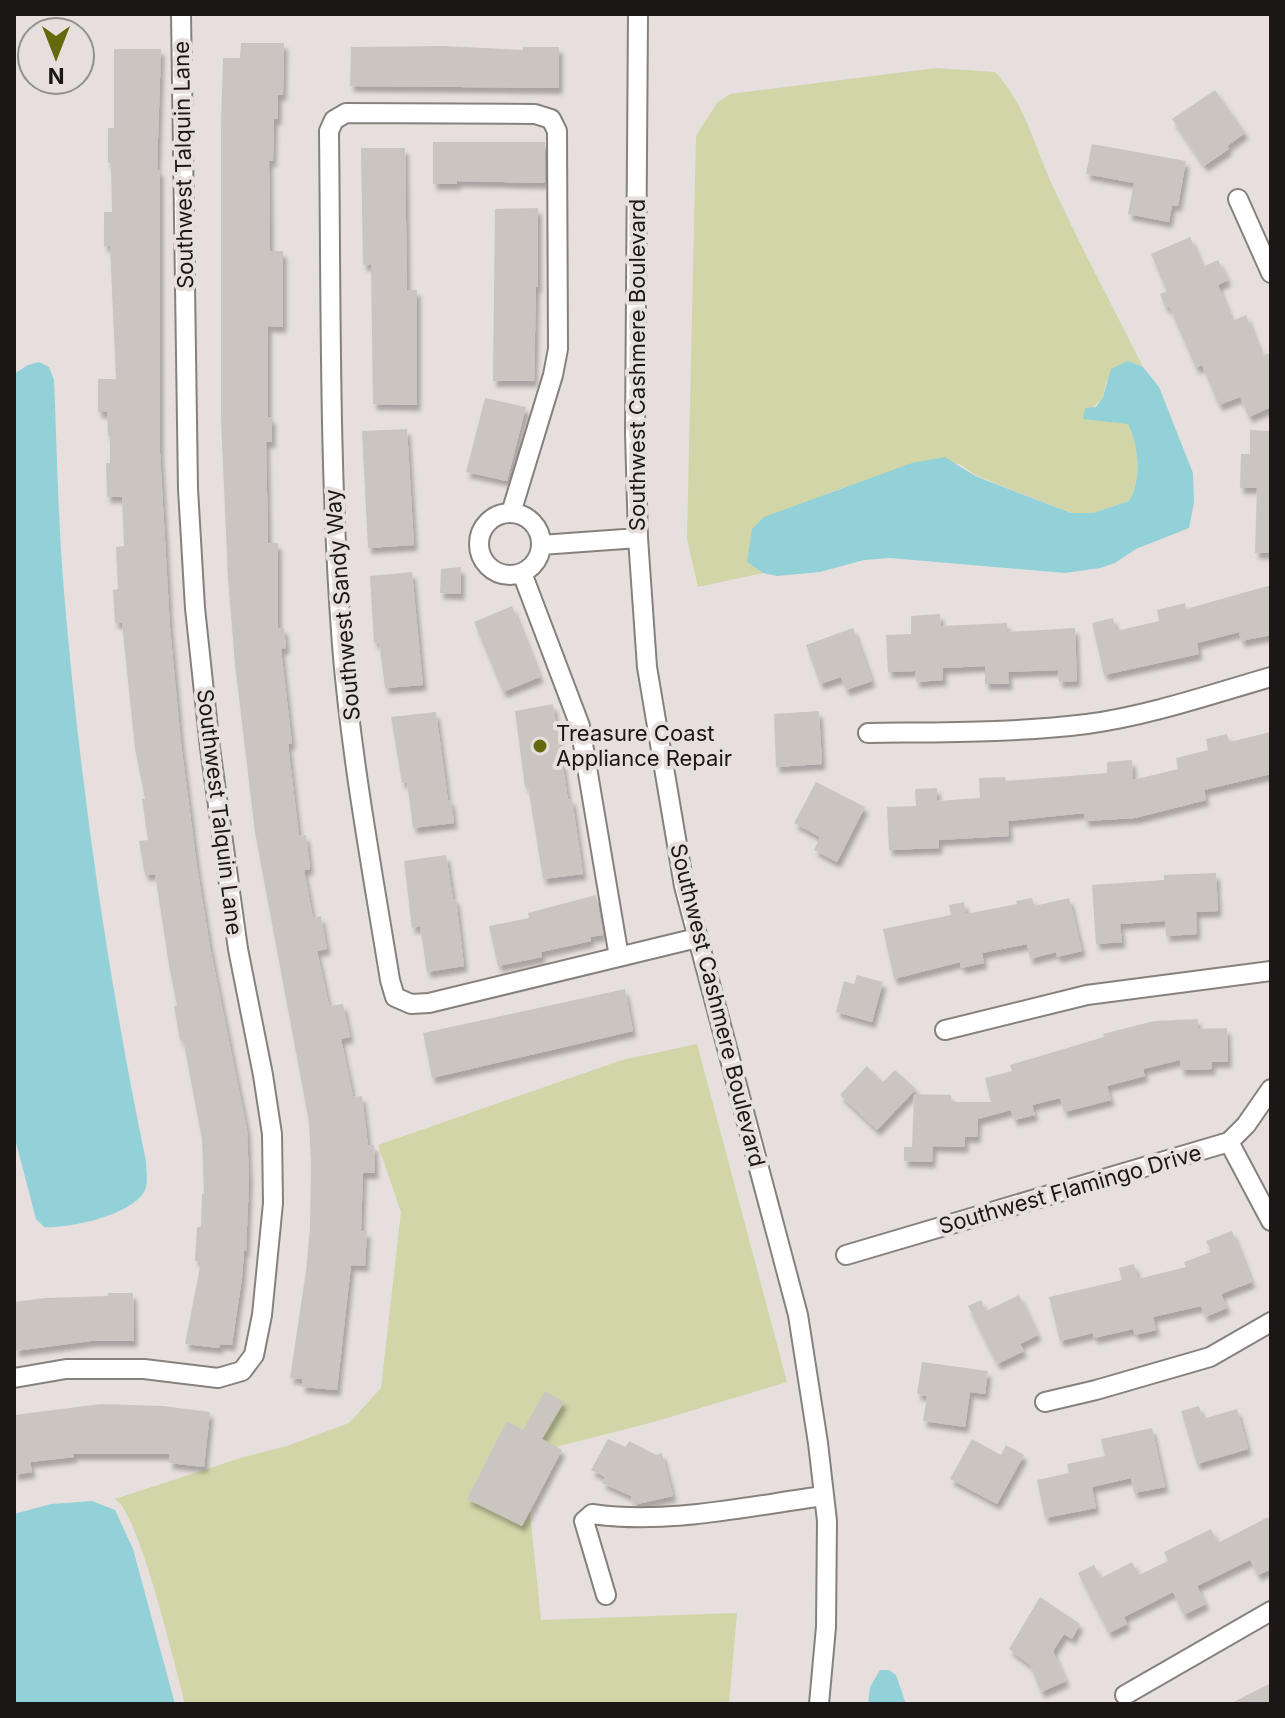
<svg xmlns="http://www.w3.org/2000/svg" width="1285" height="1718" font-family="Inter,sans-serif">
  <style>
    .green { fill: #d1d5a8 }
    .water { fill: #93d1d8 }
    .building { fill: #cbc5c1; filter: url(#shadow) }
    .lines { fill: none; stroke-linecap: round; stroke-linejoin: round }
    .minor-casing { stroke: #87817e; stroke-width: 22 }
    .minor { stroke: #fff; stroke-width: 18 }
    .poi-dot { fill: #64690b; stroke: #e6dfdd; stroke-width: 3 }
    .labels { text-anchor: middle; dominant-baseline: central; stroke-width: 8; stroke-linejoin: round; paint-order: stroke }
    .street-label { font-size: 22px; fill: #1a1716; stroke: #e6dfdd }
    .poi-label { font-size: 22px; fill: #1a1716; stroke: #e6dfdd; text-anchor: start }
  </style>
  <defs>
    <filter id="shadow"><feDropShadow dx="3.5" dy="6" stdDeviation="2" flood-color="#0004"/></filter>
  </defs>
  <rect width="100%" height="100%" fill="#e6dfdd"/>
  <path class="green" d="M936,68L995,72C1027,106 1035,150 1055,191C1083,251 1114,309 1143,367L1128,361L1106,382L1103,397L1083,418L1128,423C1139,446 1142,478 1129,501L1093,513H1071L975,475L960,464L912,463L893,472L828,493L747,562L763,573L698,587L687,539L696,136L717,103L730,94Z
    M697,1044L787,1382L650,1423L524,1455L541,1620L737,1613L729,1704H185C176,1670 139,1512 115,1499L244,1457L287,1446L349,1423L381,1388L401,1212L378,1145L622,1060Z"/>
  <path class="water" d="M1128,361L1143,367L1159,387L1193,473L1194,503L1189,528L1136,549L1115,563L1100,568L1065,573L890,558L864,560L820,572L777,576L763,573L747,562L752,529L764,517L912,463L945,457L975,476L1071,513H1093L1129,501C1142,479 1139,446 1128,424L1083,419L1085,408L1096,407L1103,397L1111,369Z
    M39,362L49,367L54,380C57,450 58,521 64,592C80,783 107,974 146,1161C146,1169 148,1180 146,1187C139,1214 68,1229 44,1227L36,1219L14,1135V374L28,365Z
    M92,1501L115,1510L133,1549L175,1704H14V1514L51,1504Z
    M880,1670H889L896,1675L906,1704H868L870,1687Z"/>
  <path class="building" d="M241,43H284L283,95H278V119H274L273,161H269L270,251H283V327L268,326V418L272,417V442H266L268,543H278V628H284L286,648L281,649L292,744H288L299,836L306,835L310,869L304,870L309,897L313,918L321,916L327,949L317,951L329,1006L343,1004L350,1037L341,1039L353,1097L362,1096L368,1145H374L375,1173H363L361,1231H367L365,1266L351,1265L337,1390L302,1387V1379L290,1378L306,1271L310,1228L311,1164L309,1122L255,832L235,664L228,579L221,418V126L223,58H240Z
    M444,46L523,50V47H559V88L350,86L351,47Z
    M114,49H161L157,170H160V453L170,628L181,743L197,867L210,947L247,1130L249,1180L246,1251H244L242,1278L232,1345L220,1344L219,1348L185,1344L201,1262L195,1261L197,1227H201L202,1194H204L202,1139L183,1039L180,1040L174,1006H177L169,965L155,874L145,875L139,841L148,840L142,799H145L135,748L122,623H115L113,590L118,589L116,547L124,546L122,497H107L106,463H110V436H108L107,412H98V379H116L110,246H104V212H112L111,163H108V128H114Z
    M1215,90L1245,133L1227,146L1229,149L1204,166L1172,119Z
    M433,142H545V183L457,181V184H433Z
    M1092,144L1186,161L1178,206L1172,205L1169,222L1128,214L1134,183L1086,174Z
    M361,148H405L407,290H417V405L373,404L371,264L363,265Z
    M538,208V287H536L534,381H493L495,209Z
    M1190,237L1203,267L1218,260L1228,280L1218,285L1232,321L1246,315L1262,356L1268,353L1271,360V407L1249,417L1240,397L1219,405L1202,365L1196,368L1169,306L1166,308L1160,294L1167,291L1151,254Z
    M485,398L526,407L507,481L466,472Z
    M407,429L414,545L368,548L362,431Z
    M1250,430L1271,431V553H1255L1257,488H1240L1241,454H1250Z
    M461,567V594L440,593L441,569Z
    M412,572L423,685L385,688L379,642L374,643L370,576Z
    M1271,585V635L1241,641L1239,632L1197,643L1199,654L1104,675L1092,623L1113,618L1116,631L1159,621L1157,610L1185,603L1186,609Z
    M512,606L540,677L503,692L474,622Z
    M940,614L941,626L1007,623V632L1075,628L1077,681L1059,682L1058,670L1008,672L1009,684H985V666L943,668V680L916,682L915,671L888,672L886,635L911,634V616Z
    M853,628L872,681L846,690L841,677L820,684L806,645Z
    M553,704L568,799H572L583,874L543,879L528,787H525L515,711Z
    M819,711L822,764L776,767L774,714Z
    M436,712L448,800H451L454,823L413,828L407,782L402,783L391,717Z
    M1271,732V774L1204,790L1206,800L1135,818L1085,821L1084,813L1008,821L1009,836L939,840V848L889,850L887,807L916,806L915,789L937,788V801L980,798L979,778L1005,777L1006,781L1107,773V762L1132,760L1133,780L1178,769L1176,758L1208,750L1206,739L1227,734L1229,742Z
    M816,782L865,807L837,862L814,850L820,837L794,823Z
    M446,855L453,899H456L464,966L427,972L420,926L412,928L404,861Z
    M1216,873L1218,911L1196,912L1197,934L1166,936L1165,921L1120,924L1122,942L1096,944L1092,885L1164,880V875Z
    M596,895L603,935L590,937L591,941L541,952L542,957L498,966L489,926L529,918L528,913Z
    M1032,898L1034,906L1069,898L1082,951L1057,957L1056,952L1030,959L1027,944L982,953L984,963L961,968L960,962L894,979L883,929L951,915L949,905L964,902L966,914L1017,904L1016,901Z
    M857,975L883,982L872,1022L836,1012L844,981L854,984Z
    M625,989L633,1031L432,1078L423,1033Z
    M1198,1019V1029L1227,1028L1228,1062H1212V1069L1181,1070L1180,1060L1143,1069L1145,1076L1107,1086L1111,1100L1064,1112L1060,1098L1032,1105L1035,1115L1014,1120L1011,1110L978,1119L977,1137H965V1147L933,1146L932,1162L904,1161V1147H912L914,1094L951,1095V1102H991L985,1078L1012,1071L1010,1065L1104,1037L1103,1034L1154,1021Z
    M867,1066L883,1082L895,1070L916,1089L877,1130L840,1095Z
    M1232,1231L1252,1282L1221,1294L1227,1308L1205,1317L1201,1306L1153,1317L1156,1330L1135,1335L1133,1329L1094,1338L1093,1333L1060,1341L1049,1297L1122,1280L1119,1268L1134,1264L1138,1279L1186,1267L1184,1262L1211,1252L1206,1241Z
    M108,1293H133L134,1341H91L15,1351L14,1302L45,1298L108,1296Z
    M1019,1295L1038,1335L1020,1344L1024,1351L997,1364L968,1306L981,1300L986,1311Z
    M922,1362L988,1371L985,1394L970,1392L965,1427L923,1421L927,1396L917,1394Z
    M545,1391L564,1402L542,1439L562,1450L522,1526L467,1499L507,1421L523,1430Z
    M101,1404L163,1406L210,1412L204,1467L169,1463L170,1454H73L74,1457L30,1462L32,1472L14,1475V1415Z
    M1199,1406L1203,1419L1237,1409L1248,1449L1197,1464L1181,1411Z
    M1152,1428L1165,1487L1134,1493L1131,1478L1092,1487L1096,1508L1045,1518L1037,1480L1069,1473L1067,1464L1105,1456L1101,1439Z
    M608,1439L626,1447L629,1441L656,1455L662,1453L673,1496L633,1505L631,1496L602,1483L605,1477L591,1470Z
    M972,1439L1001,1455L1006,1445L1024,1455L997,1504L950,1479Z
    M1268,1517L1271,1528V1569L1258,1575L1250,1560L1197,1586L1206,1604L1184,1615L1173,1592L1124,1617L1127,1624L1109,1633L1078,1573L1094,1565L1101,1578L1132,1562L1139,1575L1168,1561L1164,1552L1211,1529L1218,1543Z
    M1040,1597L1080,1624L1072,1639L1064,1634L1053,1651L1066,1681L1041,1692L1030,1665L1009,1649Z
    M1271,1683V1704H1230Z"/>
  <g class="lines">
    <defs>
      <path id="minor" d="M638,14L635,433L638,538L647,667L684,886L798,1315L818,1443L827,1521L826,1627L819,1704
        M1238,199L1271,273
        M511,513L553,375L558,349L557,131L551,119L535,114L346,113L334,120L329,131C331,303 329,474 342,645C351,757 372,869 390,980L395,997L411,1004L429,1003L697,938
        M479 544a31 31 0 1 1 62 0a31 31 0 1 1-62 0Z
        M541,545L638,538
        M522,573L580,726L619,957
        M868,733C941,732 1014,733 1087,724C1148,716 1212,694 1271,677
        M945,1030L1087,995L1271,971
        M1229,1142L1271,1221
        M846,1255L1229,1142L1246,1125L1271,1089
        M14,1378L66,1369H144L218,1378L242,1371L254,1355L262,1315L273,1203L272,1134L263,1075L238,949L210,748L195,608L188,489L181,14
        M1045,1402L1096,1390L1210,1357L1271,1322
        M606,1595L584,1521L592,1514C668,1525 748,1506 824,1496
        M1125,1695L1271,1611"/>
    </defs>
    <use href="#minor" class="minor-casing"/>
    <use href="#minor" class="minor"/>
  </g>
  <circle class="poi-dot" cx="540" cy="746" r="8"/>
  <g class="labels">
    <g class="street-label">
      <text transform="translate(183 165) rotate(-91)">Southwest Talquin Lane</text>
      <text transform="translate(637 365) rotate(-90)">Southwest Cashmere Boulevard</text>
      <text transform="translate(342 605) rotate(-95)">Southwest Sandy Way</text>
      <text transform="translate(220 812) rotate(83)">Southwest Talquin Lane</text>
      <text transform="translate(718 1005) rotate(76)">Southwest Cashmere Boulevard</text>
      <text transform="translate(1070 1189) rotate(-16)">Southwest Flamingo Drive</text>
    </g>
    <g class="poi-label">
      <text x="556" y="733">Treasure Coast<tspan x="556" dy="25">Appliance Repair</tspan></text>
    </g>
  </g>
  <rect width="1285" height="1718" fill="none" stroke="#1a1716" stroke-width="32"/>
  <g transform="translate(56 56) rotate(180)"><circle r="38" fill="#e6dfdd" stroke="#948f8d" stroke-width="2"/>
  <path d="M0-6L14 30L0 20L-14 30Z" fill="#64690b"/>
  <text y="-12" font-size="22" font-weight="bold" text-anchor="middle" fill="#1a1716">N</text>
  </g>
</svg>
